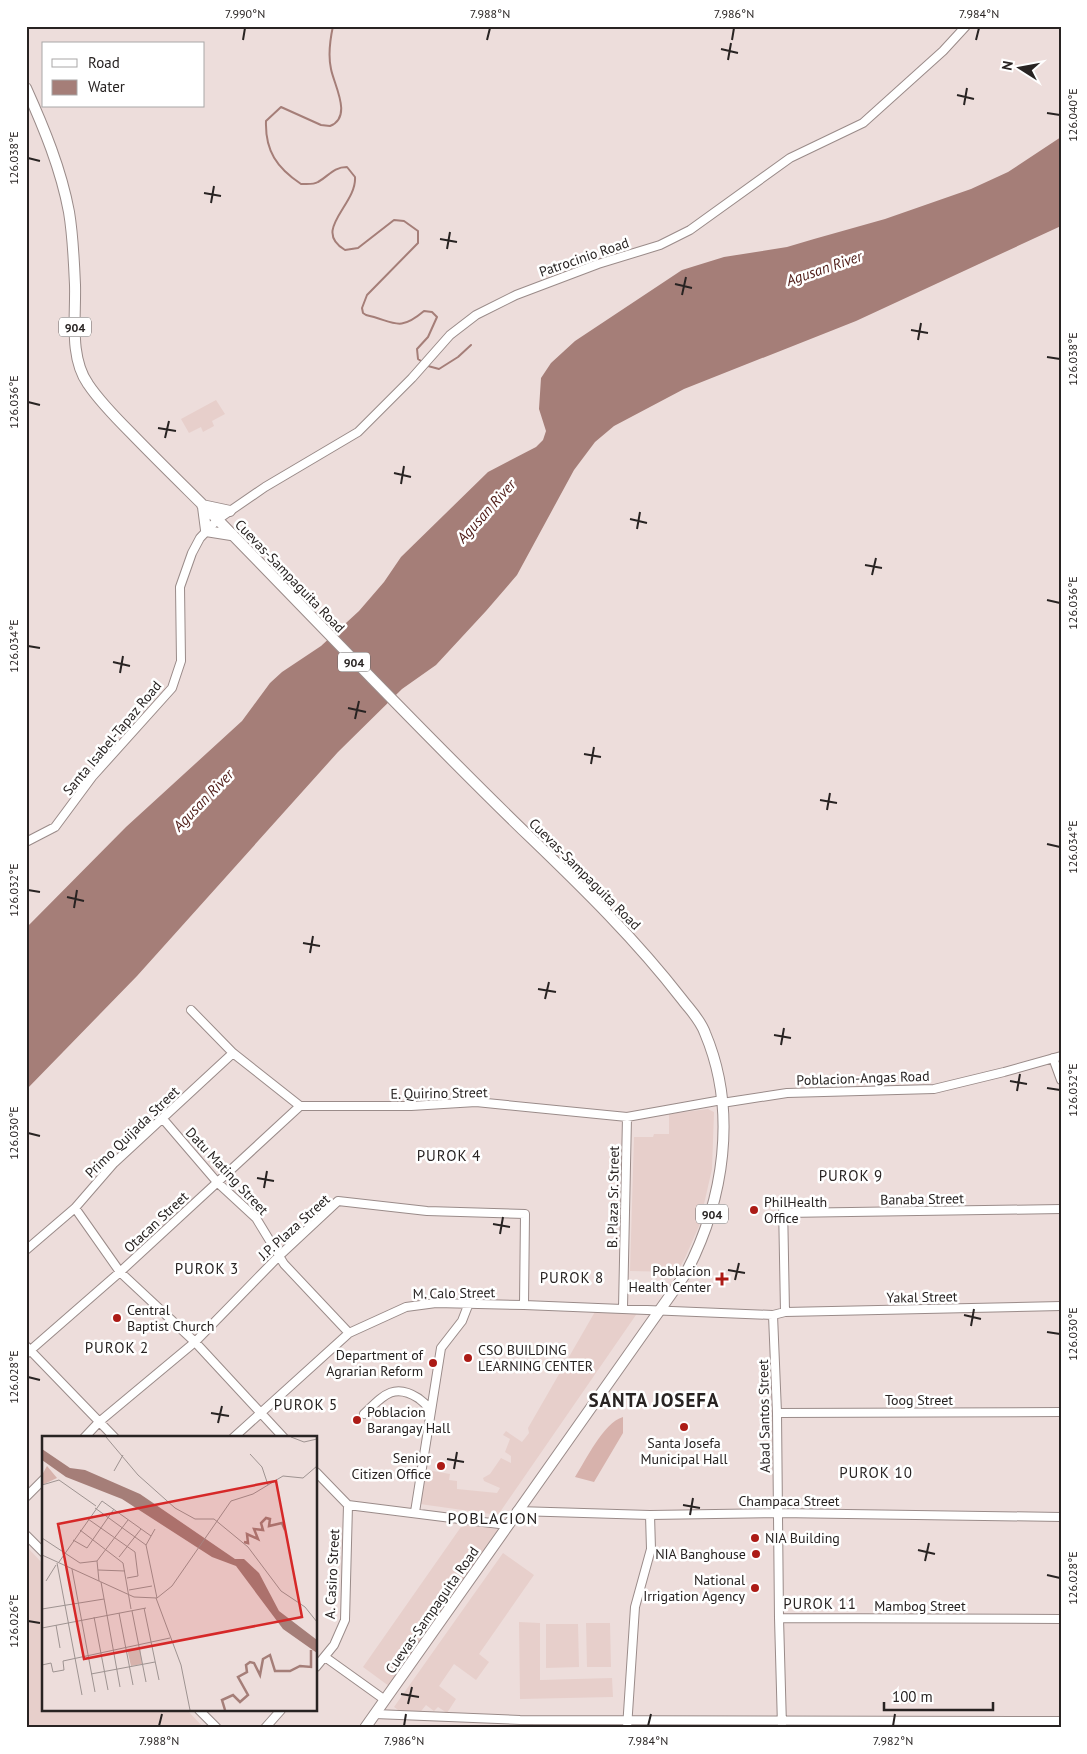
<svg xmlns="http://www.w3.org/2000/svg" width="1087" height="1754" font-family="'PT Sans',sans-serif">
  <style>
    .built { fill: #e7cfcb }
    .green { fill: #d7b2ac }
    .water { fill: #a57e78 }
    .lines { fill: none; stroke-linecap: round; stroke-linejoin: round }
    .stream { stroke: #a57e78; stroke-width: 2 }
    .minor-casing { stroke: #9a8b89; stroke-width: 10 }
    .major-casing { stroke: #9a8b89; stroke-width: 12 }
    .minor { stroke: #fff; stroke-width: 8 }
    .major { stroke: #fff; stroke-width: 10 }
    .ticks { fill: none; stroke: #282322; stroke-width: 2 }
    .poi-dot { fill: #ac1b16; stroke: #fff; stroke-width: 2 }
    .labels { text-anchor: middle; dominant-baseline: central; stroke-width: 5; stroke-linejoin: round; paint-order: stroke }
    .shield { fill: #fff; stroke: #686564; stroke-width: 1 }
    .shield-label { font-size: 12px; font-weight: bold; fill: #282322 }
    .street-label { font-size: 14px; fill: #282322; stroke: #fff }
    .poi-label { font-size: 14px; fill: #282322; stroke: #fff; text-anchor: start }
    .water-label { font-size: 15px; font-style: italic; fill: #4e1a15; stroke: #fff }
    .neighbourhood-label { font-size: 15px; letter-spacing: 1px; fill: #282322; stroke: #fff }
    .quarter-label { font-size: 16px; letter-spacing: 1px; fill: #282322; stroke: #fff }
    .district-label { font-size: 19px; font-weight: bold; letter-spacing: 1px; fill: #282322; stroke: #fff }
    .inset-river { fill: none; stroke: #a57e78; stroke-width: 2.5 }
    .inset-road { fill: none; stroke: #9e9391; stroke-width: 1 }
    .view { fill: #d62828; fill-opacity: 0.15; stroke: #d62828; stroke-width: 2.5 }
    .inset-edge { fill: none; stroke: #282322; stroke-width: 2.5 }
    .neatline { fill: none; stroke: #282322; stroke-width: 2 }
    .ticks-label { font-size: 12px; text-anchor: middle; fill: #282322 }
  </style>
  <rect width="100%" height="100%" fill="#eddddb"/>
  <path class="built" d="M216,400L225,414L212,421L214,426L203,432L201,427L189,433L181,419Z
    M708,1109L714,1112L712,1169L699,1226L685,1258L677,1272L630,1271L634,1137H653L654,1134H669V1114Z
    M596,1310L638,1312L498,1515L420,1504L427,1470L450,1474L449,1480L457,1481V1489L497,1493L500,1488L484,1481L483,1478L490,1474L501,1458L511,1463V1456L505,1452L510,1439L503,1435L506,1431L522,1442L529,1433L528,1428Z
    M463,1524L503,1530L393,1689L363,1667Z
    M26,1546L44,1565V1710H187L204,1728H26Z
    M503,1553L534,1575L479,1654L489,1662L476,1680L454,1664L439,1686L456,1699L447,1713L438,1707L434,1711L426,1705L418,1715L404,1714L394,1707Z
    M519,1622L540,1623V1680L612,1678L613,1697L520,1699Z
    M586,1623H610L611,1667H587Z
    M546,1624H578L579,1667L546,1668Z"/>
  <path class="green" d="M623,1417V1433L594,1482L575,1477C586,1460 603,1423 623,1417Z"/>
  <path class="water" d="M1061,137V226L856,321L684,389L614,426L595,442L574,470L517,575L486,611L436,665L402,689L338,752L137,976L26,1090V928L126,827L242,721L270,683L282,672L321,646L359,611L384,582L401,557L488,472L536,447L543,440L546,431L539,409L541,378L551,363L575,341L682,270L724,257L787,247L814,239L885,219L971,189L1008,172Z"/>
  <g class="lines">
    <path class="stream" d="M333,26C330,40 328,56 331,69C334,85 353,117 330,126L321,125L281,107L266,121C265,151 277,168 301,184C306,184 313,185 318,182C329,176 333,167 347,167L355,177C357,205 311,230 345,250L358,248L394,220L404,221L418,231V243L367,295L362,308L363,313L366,315C394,321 398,333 424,311L432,312L437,317L428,337L417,349L418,359L424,363
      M428,366L439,369L458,357L471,345"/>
    <defs>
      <path id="minor" d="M26,842L55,827L92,777L172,688L181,661L180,587L192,553L200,538L217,520L265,487L358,432L412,378L450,335L476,315L516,295L598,264L660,245L690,230L790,158L863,123L943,51L966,26
        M191,1010L233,1053L300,1106H411L476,1102L627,1117L722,1100
        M1053,1058L1061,1080
        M722,1103L787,1093L934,1089L1004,1072L1061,1056
        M163,1119L217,1182L256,1218L284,1264L349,1333
        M75,1208L120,1272L195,1342L284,1438
        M784,1213L1061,1209
        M26,1250L75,1208L114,1163L233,1053
        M623,1308L627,1117
        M785,1312L1061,1306
        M26,1346L115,1438
        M26,1354L120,1272L300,1106
        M777,1413L1061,1412
        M364,1414C382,1397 393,1382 418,1398C423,1402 429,1406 430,1412
        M84,1438L99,1422L195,1342L279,1256L338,1201L427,1211L525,1214L524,1305
        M233,1438L349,1333L406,1307L436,1303L524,1305L773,1315
        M316,1472L348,1505L507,1525
        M26,1497L44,1479
        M517,1511L650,1515L779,1513L1061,1517
        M415,1512L441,1348L462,1321L469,1303
        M26,1535L44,1553
        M779,1618L1061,1619
        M325,1657L385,1700
        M316,1667L334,1645L345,1620L348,1505
        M199,1710L217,1728
        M375,1714L520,1720L1061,1721
        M782,1726L779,1618L777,1413L773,1315L785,1312L783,1203
        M265,1728L281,1710
        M627,1728L635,1607L651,1549L650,1515"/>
      <path id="major" d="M26,88C44,128 61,169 69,212C73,236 74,261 75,285C76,316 69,357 88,384C100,402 116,418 131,433C160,463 190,492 219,521C323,627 424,735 531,838C584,889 636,940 681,998C690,1010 700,1019 705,1033C738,1111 724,1200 686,1273L365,1728
        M202,505L230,511
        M203,507L206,530
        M206,531L231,535"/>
    </defs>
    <use href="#minor" class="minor-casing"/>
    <use href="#major" class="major-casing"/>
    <use href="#minor" class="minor"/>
    <use href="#major" class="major"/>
  </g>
  <path class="ticks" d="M243,40L245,28M487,40L490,28M732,40L734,28M976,40L979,28M721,49L738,53M728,60L731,43M957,95L974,99M964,105L967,88M1047,113L1060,115M28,158L40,161M204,193L221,196M211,203L214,186M440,239L457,242M447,249L450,232M675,284L692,288M682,295L686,277M911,330L928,333M918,340L921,323M1047,357L1060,359M28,402L40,405M158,428L176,431M165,438L169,421M394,473L411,477M401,484L404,466M630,519L647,523M637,529L640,512M865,565L882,568M872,575L876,558M1047,600L1060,603M28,646L40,648M113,662L130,666M120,673L123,656M348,708L366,712M355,719L359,701M584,754L601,757M591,764L594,747M820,800L837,803M827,810L830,793M1047,844L1060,847M28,890L40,892M67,897L84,901M74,908L77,890M303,943L320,946M310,953L313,936M538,989L556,992M545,999L549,982M774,1035L791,1038M781,1045L784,1028M1010,1081L1027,1084M1047,1088L1060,1090M1017,1091L1020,1074M28,1133L40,1136M257,1178L274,1181M264,1188L267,1171M493,1224L510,1227M500,1234L503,1217M728,1270L745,1273M735,1280L739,1263M964,1315L981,1319M971,1326L974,1309M1047,1332L1060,1334M28,1377L40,1380M211,1413L229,1416M218,1423L222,1406M447,1459L464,1462M454,1469L457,1452M683,1505L700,1508M690,1515L693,1498M918,1550L935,1554M925,1561L929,1543M1047,1575L1060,1578M28,1621L40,1623M401,1694L419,1697M408,1704L412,1687M159,1726L162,1714M404,1726L406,1714M648,1726L651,1714M893,1726L895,1714"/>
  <g class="poi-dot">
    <circle cx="754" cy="1210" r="5"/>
    <path d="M719.5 1271.5h5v5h5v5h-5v5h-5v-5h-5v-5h5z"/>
    <circle cx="117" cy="1318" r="5"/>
    <circle cx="468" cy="1358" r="5"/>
    <circle cx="433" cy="1363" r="5"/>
    <circle cx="357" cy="1420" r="5"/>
    <circle cx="684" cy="1427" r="5"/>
    <circle cx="441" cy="1466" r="5"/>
    <circle cx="755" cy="1538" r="5"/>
    <circle cx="756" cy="1554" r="5"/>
    <circle cx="755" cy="1588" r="5"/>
  </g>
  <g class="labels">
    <g class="shield">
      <rect x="59" y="317.5" width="32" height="19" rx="4"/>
      <rect x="338" y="652.5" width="32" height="19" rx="4"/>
      <rect x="696" y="1204.5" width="32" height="19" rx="4"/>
    </g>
    <g class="shield-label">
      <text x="75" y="327">904</text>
      <text x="354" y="662">904</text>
      <text x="712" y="1214">904</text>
    </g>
    <g class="street-label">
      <text transform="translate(584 257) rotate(-19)">Patrocinio Road</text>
      <text transform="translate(290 576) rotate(46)">Cuevas-Sampaguita Road</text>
      <text transform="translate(112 738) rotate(-50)">Santa Isabel-Tapaz Road</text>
      <text transform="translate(585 874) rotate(45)">Cuevas-Sampaguita Road</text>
      <text transform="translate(863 1078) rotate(-2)">Poblacion-Angas Road</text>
      <text transform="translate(439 1093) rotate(-1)">E. Quirino Street</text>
      <text transform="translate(132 1132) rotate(-44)">Primo Quijada Street</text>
      <text transform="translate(227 1171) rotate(47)">Datu Mating Street</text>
      <text transform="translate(613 1197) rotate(-89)">B. Plaza Sr. Street</text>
      <text transform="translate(922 1199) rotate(-1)">Banaba Street</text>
      <text transform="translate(156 1222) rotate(-43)">Otacan Street</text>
      <text transform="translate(294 1227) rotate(-42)">J.P. Plaza Street</text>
      <text transform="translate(454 1293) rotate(-1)">M. Calo Street</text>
      <text transform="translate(922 1297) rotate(-1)">Yakal Street</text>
      <text x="919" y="1400">Toog Street</text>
      <text transform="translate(764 1416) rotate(-91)">Abad Santos Street</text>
      <text x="789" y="1501">Champaca Street</text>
      <text transform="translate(332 1574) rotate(-87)">A. Casiro Street</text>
      <text x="920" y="1606">Mambog Street</text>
      <text transform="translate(432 1610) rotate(-55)">Cuevas-Sampaguita Road</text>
    </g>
    <g class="poi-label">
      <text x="764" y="1202">PhilHealth<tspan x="764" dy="16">Office</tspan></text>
      <text x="711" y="1271" text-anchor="end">Poblacion<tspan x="711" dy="16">Health Center</tspan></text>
      <text x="127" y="1310">Central<tspan x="127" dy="16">Baptist Church</tspan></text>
      <text x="478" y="1350">CSO BUILDING<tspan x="478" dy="16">LEARNING CENTER</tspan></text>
      <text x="423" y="1355" text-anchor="end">Department of<tspan x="423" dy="16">Agrarian Reform</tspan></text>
      <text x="367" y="1412">Poblacion<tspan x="367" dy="16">Barangay Hall</tspan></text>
      <text x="684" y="1443" text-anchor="middle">Santa Josefa<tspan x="684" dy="16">Municipal Hall</tspan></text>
      <text x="431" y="1458" text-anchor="end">Senior<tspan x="431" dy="16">Citizen Office</tspan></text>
      <text x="765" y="1538">NIA Building</text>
      <text x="746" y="1554" text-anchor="end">NIA Banghouse</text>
      <text x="745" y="1580" text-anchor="end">National<tspan x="745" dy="16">Irrigation Agency</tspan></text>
    </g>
    <g class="water-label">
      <text transform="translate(824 268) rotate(-19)">Agusan River</text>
      <text transform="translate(486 511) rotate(-48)">Agusan River</text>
      <text transform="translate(203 800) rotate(-46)">Agusan River</text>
    </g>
    <g class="neighbourhood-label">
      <text x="449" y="1155">PUROK 4</text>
      <text x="851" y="1175">PUROK 9</text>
      <text x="207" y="1268">PUROK 3</text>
      <text x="572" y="1277">PUROK 8</text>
      <text x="117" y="1347">PUROK 2</text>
      <text x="306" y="1404">PUROK 5</text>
      <text x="876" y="1472">PUROK 10</text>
      <text x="820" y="1603">PUROK 11</text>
    </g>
    <g class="quarter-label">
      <text x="493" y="1518">POBLACION</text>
    </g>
    <g class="district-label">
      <text x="654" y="1400">SANTA JOSEFA</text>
    </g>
  </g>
  <g transform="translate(42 1436)">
    <rect width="275" height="275" fill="#eddddb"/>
    <path d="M5,30L15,42L0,49V39ZM98,211L100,228L89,230L85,213Z" fill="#d7b2ac"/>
    <path d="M0,13L28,32L43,34L98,58L193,123H202L217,137L237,175L275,204V217L241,193L194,130L170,121L80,63L24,41L0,24Z" fill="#a57e78"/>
    <path class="inset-river" d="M202,106L206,107L205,98L216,103L212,93L221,94L219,87L224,82L228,83L227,90L240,87L243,94M183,274L180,264L191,259L198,266L206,259L196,241L205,236L204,229L208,226L212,227L218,239L221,223L228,219L233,235H248L258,230L269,231V214"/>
    <path class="inset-road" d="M64,1L96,39L133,72L153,83H172L206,111L239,155L263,171L275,186M249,1L262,6L275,3M208,18L220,31L226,49M72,35L81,19M0,49L17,44L54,70M53,72L104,109M46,83L93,116L96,140L85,142M113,93L104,109L115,162M38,94L81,127L89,173M0,102L38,127L55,125M31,104L45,112L72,73M0,119L92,161L115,162L130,150L189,65L211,58L241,40L261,42L275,30M77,121L99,93M17,126L60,65L109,100M15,127L40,259M30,133L53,256M56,134L83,135M4,145L14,129M57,145L55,125L86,84M59,146L78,251M87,154L110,150M114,162L139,229L148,274M102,172L117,244M0,173L62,163M90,175L104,246M77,177L91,249M52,181L66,254M14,189L18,212M0,192L104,172M0,229L9,227L11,236L22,234L21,225L128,202M49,238L113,226"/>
    <path class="view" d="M234,45L260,181L42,223L16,88Z"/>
    <rect width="275" height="275" class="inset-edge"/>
  </g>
  <rect width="1087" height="1754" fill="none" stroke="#ffffff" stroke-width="55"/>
  <rect x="42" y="42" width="162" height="65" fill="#ffffff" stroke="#a9a7a7"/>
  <rect x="52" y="59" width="25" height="8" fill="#ffffff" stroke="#a9a7a7"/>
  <text x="88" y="68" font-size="15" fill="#282322">Road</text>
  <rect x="52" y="80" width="25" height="15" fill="#a57e78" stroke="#a9a7a7"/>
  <text x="88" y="92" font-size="15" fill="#282322">Water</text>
  <g transform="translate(1020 68) rotate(281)" stroke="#ffffff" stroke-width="4" paint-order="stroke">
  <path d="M0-4L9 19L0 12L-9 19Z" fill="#282322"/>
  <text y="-8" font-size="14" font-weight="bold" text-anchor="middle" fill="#282322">N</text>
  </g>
  <path d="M884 1702v8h109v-8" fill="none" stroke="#282322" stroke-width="2.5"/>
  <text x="892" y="1702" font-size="15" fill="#282322" stroke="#ffffff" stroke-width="4" paint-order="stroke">100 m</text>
  <rect x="28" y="28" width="1032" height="1698" class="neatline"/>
  <g class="ticks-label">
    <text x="245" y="18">7.990°N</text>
    <text x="490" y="18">7.988°N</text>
    <text x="734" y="18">7.986°N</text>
    <text x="979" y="18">7.984°N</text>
    <text transform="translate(1073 115) rotate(-90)" y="4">126.040°E</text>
    <text transform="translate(14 158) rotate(-90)" y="4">126.038°E</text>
    <text transform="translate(1073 359) rotate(-90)" y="4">126.038°E</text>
    <text transform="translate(14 402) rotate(-90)" y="4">126.036°E</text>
    <text transform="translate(1073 603) rotate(-90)" y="4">126.036°E</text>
    <text transform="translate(14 646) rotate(-90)" y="4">126.034°E</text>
    <text transform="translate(1073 847) rotate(-90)" y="4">126.034°E</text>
    <text transform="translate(14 890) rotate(-90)" y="4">126.032°E</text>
    <text transform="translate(1073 1090) rotate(-90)" y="4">126.032°E</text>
    <text transform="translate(14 1133) rotate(-90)" y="4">126.030°E</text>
    <text transform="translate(1073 1334) rotate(-90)" y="4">126.030°E</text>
    <text transform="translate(14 1377) rotate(-90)" y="4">126.028°E</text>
    <text transform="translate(1073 1578) rotate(-90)" y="4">126.028°E</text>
    <text transform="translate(14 1621) rotate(-90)" y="4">126.026°E</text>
    <text x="159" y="1745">7.988°N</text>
    <text x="404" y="1745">7.986°N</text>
    <text x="648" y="1745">7.984°N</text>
    <text x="893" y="1745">7.982°N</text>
  </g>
</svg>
